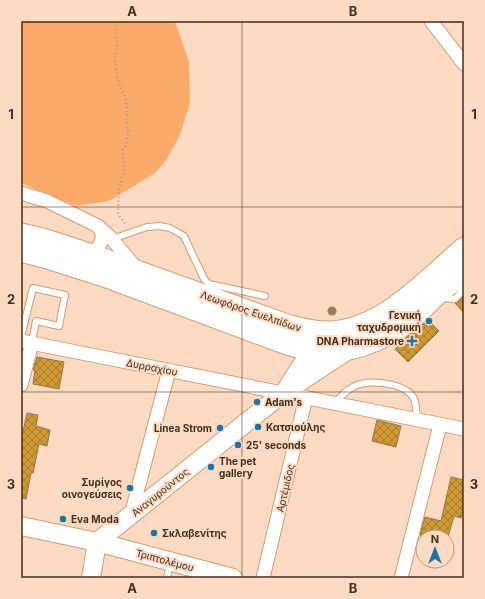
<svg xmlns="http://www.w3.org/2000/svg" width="485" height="599" font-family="Inter,sans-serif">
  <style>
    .grass { fill: #fbab69 }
    .building { fill: url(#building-cross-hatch); stroke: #967640 }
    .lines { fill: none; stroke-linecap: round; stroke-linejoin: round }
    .lane-casing { stroke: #cf9b73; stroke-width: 8 }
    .street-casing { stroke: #cf9b73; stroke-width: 15 }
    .secondary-casing { stroke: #cf9b73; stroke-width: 20 }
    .primary-casing { stroke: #cf9b73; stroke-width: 23 }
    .path { stroke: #ae927c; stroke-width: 2; stroke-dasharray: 1 3; stroke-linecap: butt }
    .lane { stroke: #fff; stroke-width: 6 }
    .street { stroke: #fff; stroke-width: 13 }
    .secondary { stroke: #fff; stroke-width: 18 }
    .primary { stroke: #fff; stroke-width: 21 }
    .tree { fill: #a07b5a }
    .grid { fill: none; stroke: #432e1e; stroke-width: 1; stroke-opacity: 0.55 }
    .poi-dot { fill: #1f74a4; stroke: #fcdbc2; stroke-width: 1.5 }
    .labels { text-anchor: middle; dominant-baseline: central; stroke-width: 4; stroke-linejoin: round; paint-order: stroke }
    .street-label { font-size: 10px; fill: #432e1e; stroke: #fcdbc2 }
    .poi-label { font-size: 10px; font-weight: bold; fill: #432e1e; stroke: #fcdbc2; text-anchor: start }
    .neatline { fill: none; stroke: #432e1e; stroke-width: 1.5 }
    .grid-label { font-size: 13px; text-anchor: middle; font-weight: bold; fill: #432e1e }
  </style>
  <defs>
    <pattern id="building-cross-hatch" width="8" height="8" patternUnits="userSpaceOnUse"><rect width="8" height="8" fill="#ce9833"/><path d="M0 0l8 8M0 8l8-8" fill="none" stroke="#a97c2b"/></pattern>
  </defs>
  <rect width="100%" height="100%" fill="#fcdbc2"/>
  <path class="grass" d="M21,21H175L189,62L190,103L180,135L167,159L155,173L109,201L76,206L21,183Z"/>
  <path class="building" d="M464,296V313L455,303L458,302Z
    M428,320L439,331L408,362L395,349L408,336Z
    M37,357L64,362L59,389L33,384L35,370H33Z
    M27,413L38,415L36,426L50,430L47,446L39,444L33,473H31L26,499L21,498V441Z
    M377,420L401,426L396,447L372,441Z
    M451,477L464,480V505L461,518L454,516L448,537H428L420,535L425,517L441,521Z"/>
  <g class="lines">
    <defs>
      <path id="lane" d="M112,239L147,227L159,226L170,228L184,236L204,279L209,284L265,296
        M443,298L455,299L464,289
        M21,337L33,288L65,295L59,326L36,321L32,343
        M335,403C340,397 345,391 353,387C367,379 403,382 413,397C417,403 416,413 417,421
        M167,578L170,562"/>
      <path id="street" d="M431,21L464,64
        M21,193L47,201L98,226L112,239L137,269
        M92,255C100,245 107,238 98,226
        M21,341L464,429
        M21,385L32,343
        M131,515L169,370
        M263,578L306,397
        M401,578L440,425"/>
      <path id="secondary" d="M287,388L311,351L322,342
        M21,526L97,542L233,578
        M97,542L283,393L350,349
        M91,578L97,542"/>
      <path id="primary" d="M21,234L43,239L92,255L287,325C301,329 315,332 329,332C381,331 427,280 464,248
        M21,251L44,257L104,276L287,344C332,358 367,350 406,323C416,316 424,307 433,298C443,289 454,281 464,273"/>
    </defs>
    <use href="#lane" class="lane-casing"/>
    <use href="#street" class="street-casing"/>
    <use href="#secondary" class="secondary-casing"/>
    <use href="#primary" class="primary-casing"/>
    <path class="path" d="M115,21L117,45L115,57L117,78L125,97L128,113L126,119L128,130L126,145L123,150L124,170L119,190L118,214L126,225"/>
    <use href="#lane" class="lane"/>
    <use href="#street" class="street"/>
    <use href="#secondary" class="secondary"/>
    <use href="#primary" class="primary"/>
  </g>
  <circle class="tree" cx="332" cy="311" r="4.5"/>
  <path class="grid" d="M242,21V578M21,207H464M21,392H464"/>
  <g class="poi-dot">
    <circle cx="429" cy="321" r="4"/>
    <path d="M410 335h4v4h4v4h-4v4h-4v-4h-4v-4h4z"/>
    <circle cx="257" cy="402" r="4"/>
    <circle cx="258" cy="427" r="4"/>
    <circle cx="220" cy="428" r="4"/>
    <circle cx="238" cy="445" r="4"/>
    <circle cx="211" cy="467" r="4"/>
    <circle cx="130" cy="488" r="4"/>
    <circle cx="63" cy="519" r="4"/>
    <circle cx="154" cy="533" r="4"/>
  </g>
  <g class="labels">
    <g class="street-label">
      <text transform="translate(251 311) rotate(19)">Λεωφόρος Ευελπίδων</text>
      <text transform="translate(152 367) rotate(11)">Δυρραχίου</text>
      <text transform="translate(285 488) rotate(-77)">Αρτέμιδος</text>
      <text transform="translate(160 492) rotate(-39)">Αναγυρούντος</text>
      <text transform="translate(165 560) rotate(15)">Τριπτολέμου</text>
    </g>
    <g class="poi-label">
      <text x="421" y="315" text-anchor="end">Γενική<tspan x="421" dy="12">ταχυδρομική</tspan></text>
      <text x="404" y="341" text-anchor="end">DNA Pharmastore</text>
      <text x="265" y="402">Adam's</text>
      <text x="266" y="427">Κατσιούλης</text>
      <text x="212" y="428" text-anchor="end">Linea Strom</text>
      <text x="246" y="445">25' seconds</text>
      <text x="219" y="461">The pet<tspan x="219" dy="12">gallery</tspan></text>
      <text x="122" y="482" text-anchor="end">Συρίγος<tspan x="122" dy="12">οινογεύσεις</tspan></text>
      <text x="71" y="519">Eva Moda</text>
      <text x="162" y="533">Σκλαβενίτης</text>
    </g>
  </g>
  <rect width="485" height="599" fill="none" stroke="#fcdbc2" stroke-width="44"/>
  <g transform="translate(435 549)"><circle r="19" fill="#fcdbc2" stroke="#b29680"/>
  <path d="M0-3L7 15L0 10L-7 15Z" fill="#1f74a4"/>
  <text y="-6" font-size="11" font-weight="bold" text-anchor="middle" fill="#432e1e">N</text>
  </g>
  <rect x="22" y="22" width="441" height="555" class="neatline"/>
  <g class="grid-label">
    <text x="132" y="16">A</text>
    <text x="353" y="16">B</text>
    <text x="11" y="119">1</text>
    <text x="474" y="119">1</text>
    <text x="11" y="304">2</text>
    <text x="474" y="304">2</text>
    <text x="11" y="489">3</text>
    <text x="474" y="489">3</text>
    <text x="132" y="593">A</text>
    <text x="353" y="593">B</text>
  </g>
</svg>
